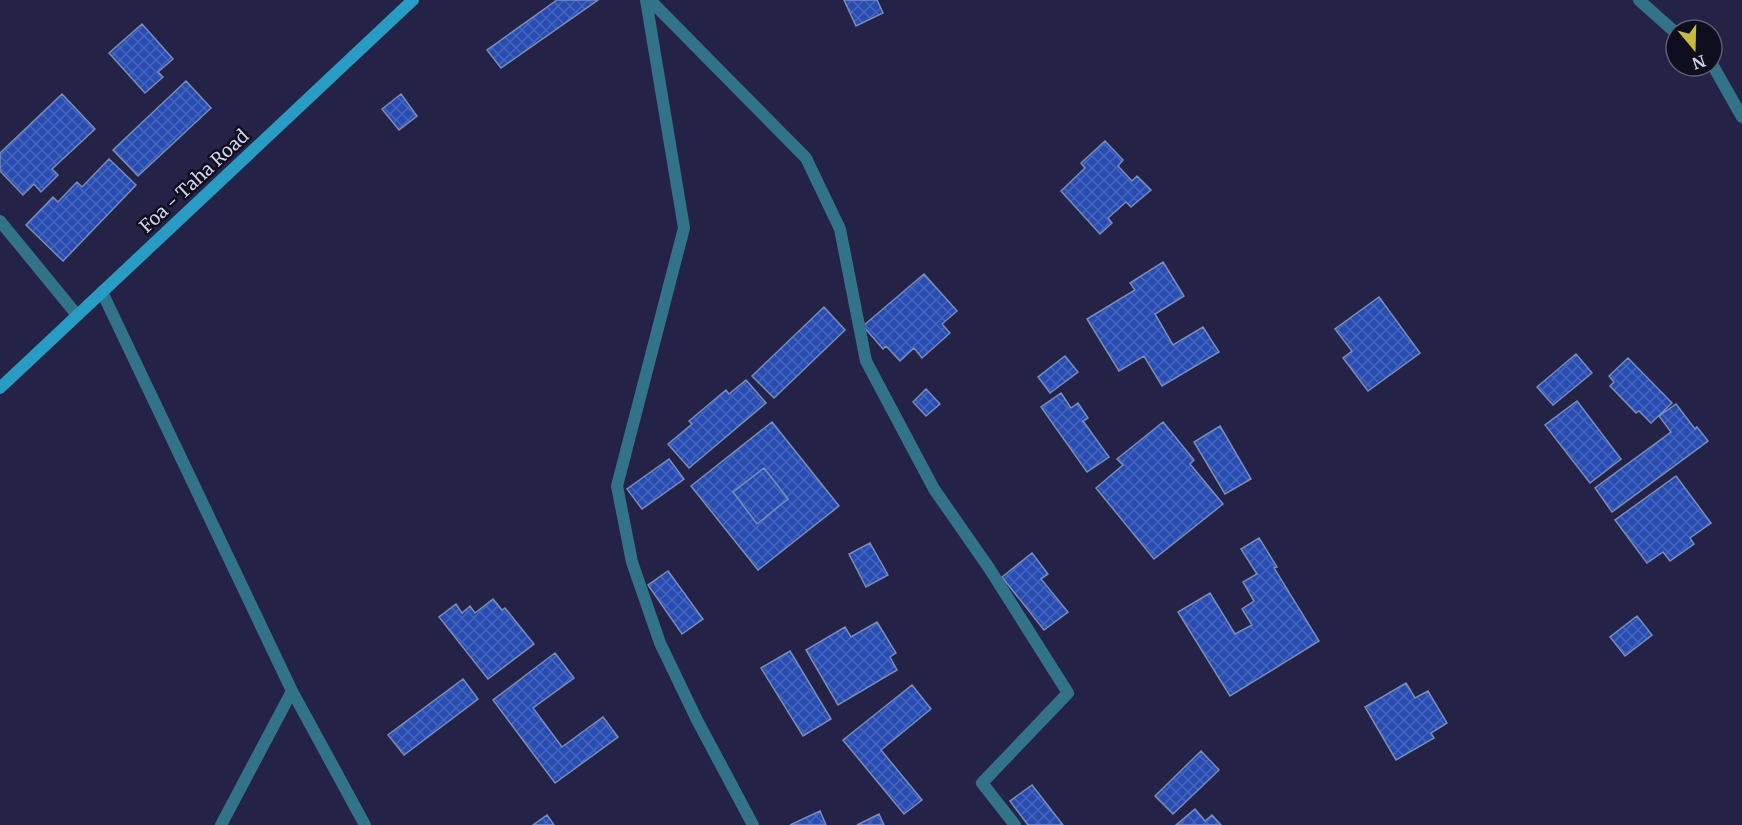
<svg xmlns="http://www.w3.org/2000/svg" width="1742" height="825" font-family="Merriweather,serif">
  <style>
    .building { fill: url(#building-cross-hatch); stroke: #798db8; stroke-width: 1.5; fill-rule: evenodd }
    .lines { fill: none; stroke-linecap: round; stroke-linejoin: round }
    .street { stroke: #33738a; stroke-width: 12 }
    .secondary { stroke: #289cc3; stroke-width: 12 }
    .labels { text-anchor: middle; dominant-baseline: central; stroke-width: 5; stroke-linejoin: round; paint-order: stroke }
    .street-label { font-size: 18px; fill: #d1d1ea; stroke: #0f0e1f }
  </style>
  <defs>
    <pattern id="building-cross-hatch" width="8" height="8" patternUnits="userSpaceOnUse" patternTransform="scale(1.5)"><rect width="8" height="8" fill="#284cb1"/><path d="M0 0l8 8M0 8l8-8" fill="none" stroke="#4665bc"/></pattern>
  </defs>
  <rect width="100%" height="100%" fill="#252248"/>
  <path class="building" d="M557,0H598L501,68L487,50Z
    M844,0H877L883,13L856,26Z
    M142,24L173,59L158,72L163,77L145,93L109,53Z
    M186,81L211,108L138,176L113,150Z
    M62,94L95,129L52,169L58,175L41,192L34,184L23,195L0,171V153Z
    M401,94L417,116L399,130L382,109Z
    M1105,141L1123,160L1118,166L1132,181L1137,176L1151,190L1131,207L1126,202L1108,218L1112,223L1100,234L1061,191L1085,168L1081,163Z
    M109,159L136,185L63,261L26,225L53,197L58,202L77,182L82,187Z
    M1163,262L1184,296L1155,314L1173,345L1203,327L1219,352L1162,386L1144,356L1119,371L1087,319L1135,290L1130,283Z
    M924,274L957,311L942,324L950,333L922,358L914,348L900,361L886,346L883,349L863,326Z
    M1379,297L1420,353L1368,391L1343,358L1352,351L1335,329Z
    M824,307L845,330L774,398L752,376Z
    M1576,354L1592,373L1553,405L1537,387Z
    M1065,356L1078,372L1050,393L1038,377Z
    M1628,358L1672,403L1651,423L1639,411L1636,413L1610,386L1614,382L1609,376Z
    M746,380L766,403L689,468L668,444L692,424L689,421L726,390L729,394Z
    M926,389L940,404L926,416L913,402Z
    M1061,393L1071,408L1078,403L1088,418L1083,421L1109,457L1087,472L1041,407Z
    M1577,401L1621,459L1590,483L1545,425Z
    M1676,404L1695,429L1697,427L1708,441L1612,512L1595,488L1671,432L1659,416Z
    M772,422L839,506L758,570L691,486ZM764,468L788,499L757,524L733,492Z
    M1163,422L1194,460L1190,464L1223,504L1154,559L1096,488L1123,465L1117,459Z
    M1220,426L1251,479L1225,494L1194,442Z
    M669,459L684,479L642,509L627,489Z
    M764,468L788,499L757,524L733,492Z
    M1676,476L1711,523L1690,538L1694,544L1670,561L1663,552L1647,563L1615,520Z
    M1259,538L1277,567L1274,568L1319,641L1230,696L1178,612L1210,593L1235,634L1252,625L1242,609L1254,601L1243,582L1257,574L1241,549Z
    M870,543L888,575L866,587L849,554Z
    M1032,553L1048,574L1041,579L1068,612L1044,630L1002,577Z
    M668,571L703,619L682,634L648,585Z
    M493,599L502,610L505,608L534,644L488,679L439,617L456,604L462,613L470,606L475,613Z
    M1637,616L1652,635L1625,656L1610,637Z
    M877,622L896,653L890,657L897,670L838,705L806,650L845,627L851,637Z
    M790,651L831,719L803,736L761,668Z
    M555,653L574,678L533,708L562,747L603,717L618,737L555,783L493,700Z
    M463,679L478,699L404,755L388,735Z
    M1406,683L1415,698L1428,691L1447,723L1431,733L1434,738L1396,760L1365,707Z
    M912,685L931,709L881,750L922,800L904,814L843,740Z
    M1201,751L1219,770L1173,814L1155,796Z
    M1032,785L1063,825H1028L1010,801Z
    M1195,809L1205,821L1212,815L1221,825H1176Z
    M820,811L826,825H790Z
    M879,814L884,825H857Z
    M547,815L554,825H533Z"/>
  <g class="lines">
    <path class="street" d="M646,0L684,228L617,486L632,562L660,643L697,720L753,825
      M650,0L806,158L840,229L866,361L934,489L989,568L1068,693L982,783L1015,825
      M1639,0L1676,33
      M1712,64L1742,117
      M0,221L77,315
      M102,292L292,691L365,825
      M221,825L292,691"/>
    <path class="secondary" d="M0,388L413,0"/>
  </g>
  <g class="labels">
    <g class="street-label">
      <text transform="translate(194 181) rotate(-43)">Foa - Taha Road</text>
    </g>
  </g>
  <g transform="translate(1694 48) rotate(161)"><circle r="28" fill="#0f0e1f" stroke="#5d5c70" stroke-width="1.5"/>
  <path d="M0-4.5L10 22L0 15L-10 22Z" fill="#c5bc3d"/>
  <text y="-9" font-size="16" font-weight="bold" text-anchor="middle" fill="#d1d1ea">N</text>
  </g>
</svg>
